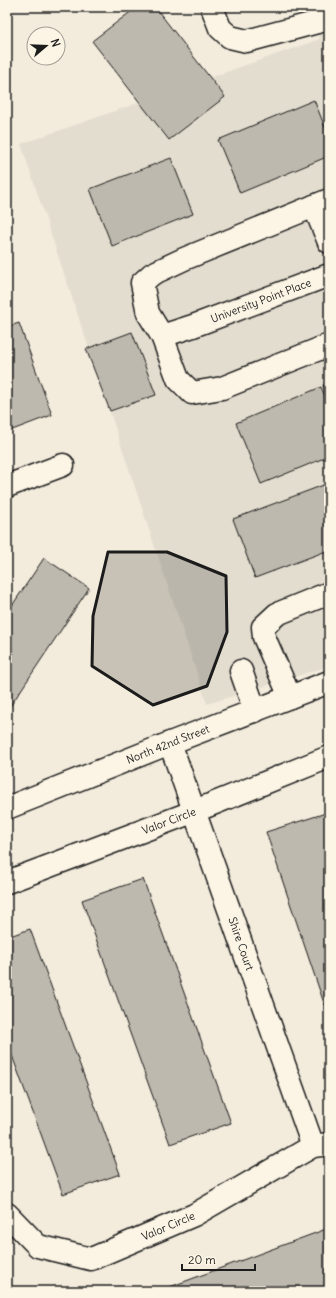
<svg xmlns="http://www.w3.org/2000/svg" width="336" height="1298" font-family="Delius,sans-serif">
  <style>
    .built { fill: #e3ddcf }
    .building { fill: #beb9ae; stroke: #1c1c1c }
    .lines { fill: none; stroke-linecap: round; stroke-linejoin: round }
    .minor-casing { stroke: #1c1c1c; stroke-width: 25 }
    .minor { stroke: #fcf5e5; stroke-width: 22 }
    .marked { fill: #1c1c1c; fill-opacity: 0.2; stroke: #1c1c1c; stroke-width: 3; stroke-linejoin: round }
    .labels { text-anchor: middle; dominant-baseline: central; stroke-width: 4; stroke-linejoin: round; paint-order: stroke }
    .street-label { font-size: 11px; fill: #1c1c1c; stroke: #fcf5e5 }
  </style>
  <rect width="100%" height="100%" fill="#f3ecdd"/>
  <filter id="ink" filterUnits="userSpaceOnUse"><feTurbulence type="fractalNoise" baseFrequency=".025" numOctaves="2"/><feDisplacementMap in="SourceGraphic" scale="8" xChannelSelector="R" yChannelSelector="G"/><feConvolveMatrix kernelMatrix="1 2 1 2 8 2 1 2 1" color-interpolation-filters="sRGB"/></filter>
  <g filter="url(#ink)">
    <path class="built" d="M309,7H322L329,28V261L175,320L184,343L329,288V666L207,704L21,144L320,39Z"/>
    <path class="building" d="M137,7H155L225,97L169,140L92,41Z
      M314,100L329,137V156L240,193L218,140Z
      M171,158L193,214L112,246L90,189Z
      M19,323L52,415L7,432V327Z
      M132,332L156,395L110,411L86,349Z
      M329,383V399L323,385Z
      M321,387L329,405V456L261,484L236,423Z
      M329,483V550L255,578L233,519Z
      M44,558L89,588L7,711V613Z
      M329,812V1018L266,832Z
      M143,879L231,1123L170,1144L82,900Z
      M30,929L120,1174L63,1194L7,1042V937Z
      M329,1228V1291H159Z"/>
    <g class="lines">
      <defs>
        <g id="minor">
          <path d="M212,7L220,28L230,37L247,41L329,19"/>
          <path id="s1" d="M329,200L184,259L152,274L142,283L148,313L162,336L193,326L329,275"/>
          <path d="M314,206L329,242"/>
          <path d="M162,336L178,379L192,393L222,388L329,345"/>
          <path d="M7,486L63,465"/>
          <path d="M241,671L255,711"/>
          <path d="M290,697L264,637L263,627L277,614L329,593"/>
          <path id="s2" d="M170,743L313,1146"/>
          <path id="s3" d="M7,808L170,743L329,682"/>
          <path id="s4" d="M7,882L195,811L329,757"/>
          <path id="s5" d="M7,1214L38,1246L91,1259L194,1215L313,1146L329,1144"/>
        </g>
      </defs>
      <use href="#minor" class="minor-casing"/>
      <use href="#minor" class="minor"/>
    </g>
  </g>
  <path class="marked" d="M108,552H167L226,576L227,632L207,686L153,705L92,666L93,616Z"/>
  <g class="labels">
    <g class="street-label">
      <text stroke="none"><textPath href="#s1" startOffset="368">University Point Place</textPath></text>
      <text stroke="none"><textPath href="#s3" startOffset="173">North 42nd Street</textPath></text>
      <text stroke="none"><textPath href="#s4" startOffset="173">Valor Circle</textPath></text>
      <text stroke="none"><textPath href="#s2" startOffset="213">Shire Court</textPath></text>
      <text stroke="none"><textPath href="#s5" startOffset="183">Valor Circle</textPath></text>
    </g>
  </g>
  <rect width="336" height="1298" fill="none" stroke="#fcf5e5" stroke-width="24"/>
  <rect x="12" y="12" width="312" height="1274" fill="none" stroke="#1c1c1c" stroke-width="1.5" filter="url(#ink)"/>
  <g transform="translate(46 46) rotate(71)"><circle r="19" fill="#fcf5e5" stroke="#a29e95"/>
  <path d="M0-3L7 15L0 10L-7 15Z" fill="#1c1c1c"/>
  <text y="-6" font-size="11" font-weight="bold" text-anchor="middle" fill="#1c1c1c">N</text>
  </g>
  <path d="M182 1264v6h73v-6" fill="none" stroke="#1c1c1c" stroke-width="2"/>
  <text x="188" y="1264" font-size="12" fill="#1c1c1c" stroke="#fcf5e5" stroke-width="3" paint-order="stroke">20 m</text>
</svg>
